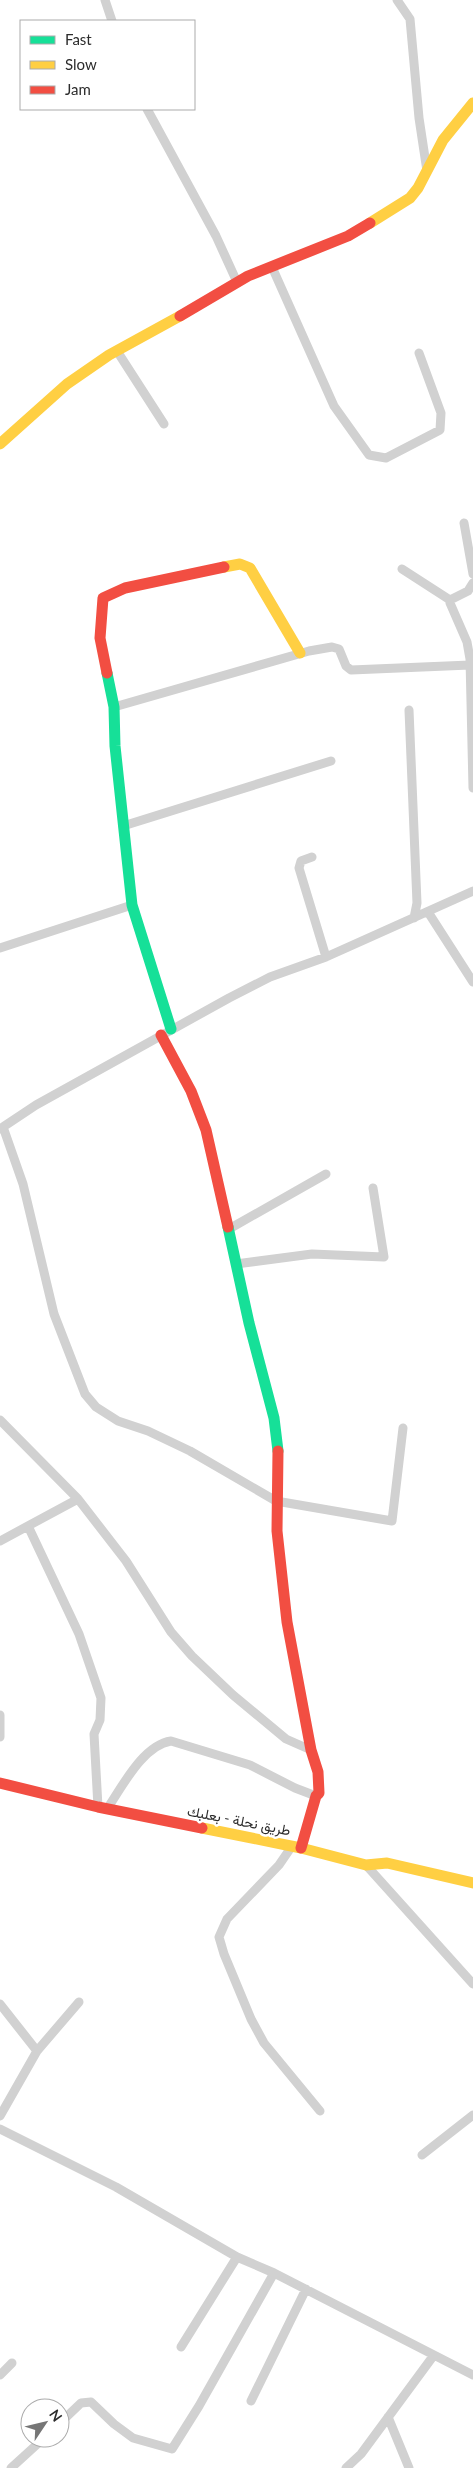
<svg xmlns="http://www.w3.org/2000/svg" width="473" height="2468" font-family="Lato,Vazirmatn,sans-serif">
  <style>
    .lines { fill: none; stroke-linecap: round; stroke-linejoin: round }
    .street { stroke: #d1d1d1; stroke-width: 9 }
    .fast { stroke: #16e098; stroke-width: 11 }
    .slow { stroke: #ffcf43; stroke-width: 11 }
    .jam { stroke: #f24e42; stroke-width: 11 }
    .labels { text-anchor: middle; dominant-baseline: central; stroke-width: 5; stroke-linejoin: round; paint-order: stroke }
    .street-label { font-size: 14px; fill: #2c2c2c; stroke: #fff }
  </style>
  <rect width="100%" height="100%" fill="#fff"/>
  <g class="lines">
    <path class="street" d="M105,0L112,21
      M397,0L410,19L419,118L427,171
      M147,109L216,236L237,282
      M272,267L334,406L369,455L386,458L440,430L441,413L419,353
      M117,351L164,424
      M464,523L473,574
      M402,569L450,600
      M473,583L468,591L450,600V603L467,642L470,659L473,788
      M114,707L309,651L332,647L339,649L346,666L351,670L470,665
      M409,710L417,903L414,918
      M123,826L331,761
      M312,857L301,861L299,868L326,957
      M428,912L473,982
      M0,948L132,905
      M3,1127L23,1184L54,1314L85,1394L96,1407L118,1421L148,1431L190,1451L276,1501L392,1521L403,1428
      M0,1129L36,1105L229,998L270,977L326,957L473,891
      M229,1229L326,1174
      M236,1264L312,1254L384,1257L373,1188
      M0,1420L78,1499L126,1561L171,1632L192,1656L233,1695L286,1739L311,1750
      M28,1526L79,1634L101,1698L100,1720L94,1734L98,1807
      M0,1541L78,1499
      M0,1715V1737
      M107,1809C122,1787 143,1745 171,1741L250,1765L295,1788L316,1796
      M292,1846L279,1865L227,1919L219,1937L224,1954L251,2019L264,2043L320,2111
      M366,1865L473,1984
      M0,2004L37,2051
      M0,2116L37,2051L79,2002
      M0,2129L116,2187L237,2257L274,2273L473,2375
      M422,2155L473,2115
      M181,2347L237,2257
      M0,2375L12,2363
      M251,2401L306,2289
      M388,2417L409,2468
      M60,2423L81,2403L91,2402L114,2424L133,2438L172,2449L199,2406L274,2273
      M11,2468L44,2438
      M346,2468L361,2454L434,2355"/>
    <path class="fast" d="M107,673L114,707L115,746L132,905L171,1029
      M228,1227L249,1323L274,1418L278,1451"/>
    <path class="slow" d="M370,223L410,198L418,188L443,140L473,103
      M0,444L67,384L109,355L180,316
      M224,567L240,564L250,568L300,653
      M202,1828L301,1848L366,1865L387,1863L473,1883"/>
    <path class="jam" d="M180,316L248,276L348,236L370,223
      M107,673L100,638L103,598L125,588L224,567
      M161,1035L191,1091L206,1130L228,1227
      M278,1451L277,1531L287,1622L311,1750L318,1772L319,1793L316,1796L301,1848
      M0,1783L98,1807L202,1828"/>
  </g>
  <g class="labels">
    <g class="street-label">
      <text transform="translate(239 1820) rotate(11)">طريق نحلة - بعلبك</text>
    </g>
  </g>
  <rect x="20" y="20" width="175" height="90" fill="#ffffff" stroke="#ababab"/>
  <rect x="30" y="36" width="25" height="8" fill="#16e098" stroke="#ababab"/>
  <text x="65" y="45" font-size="15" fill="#2c2c2c">Fast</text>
  <rect x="30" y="61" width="25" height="8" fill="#ffcf43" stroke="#ababab"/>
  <text x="65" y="70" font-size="15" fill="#2c2c2c">Slow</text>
  <rect x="30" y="86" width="25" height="8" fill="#f24e42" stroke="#ababab"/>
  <text x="65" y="95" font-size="15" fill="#2c2c2c">Jam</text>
  <g transform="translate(45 2423) rotate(55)"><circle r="24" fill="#ffffff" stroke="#ababab"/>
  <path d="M0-4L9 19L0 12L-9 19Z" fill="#767676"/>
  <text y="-8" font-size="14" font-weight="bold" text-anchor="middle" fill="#2c2c2c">N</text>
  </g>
</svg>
